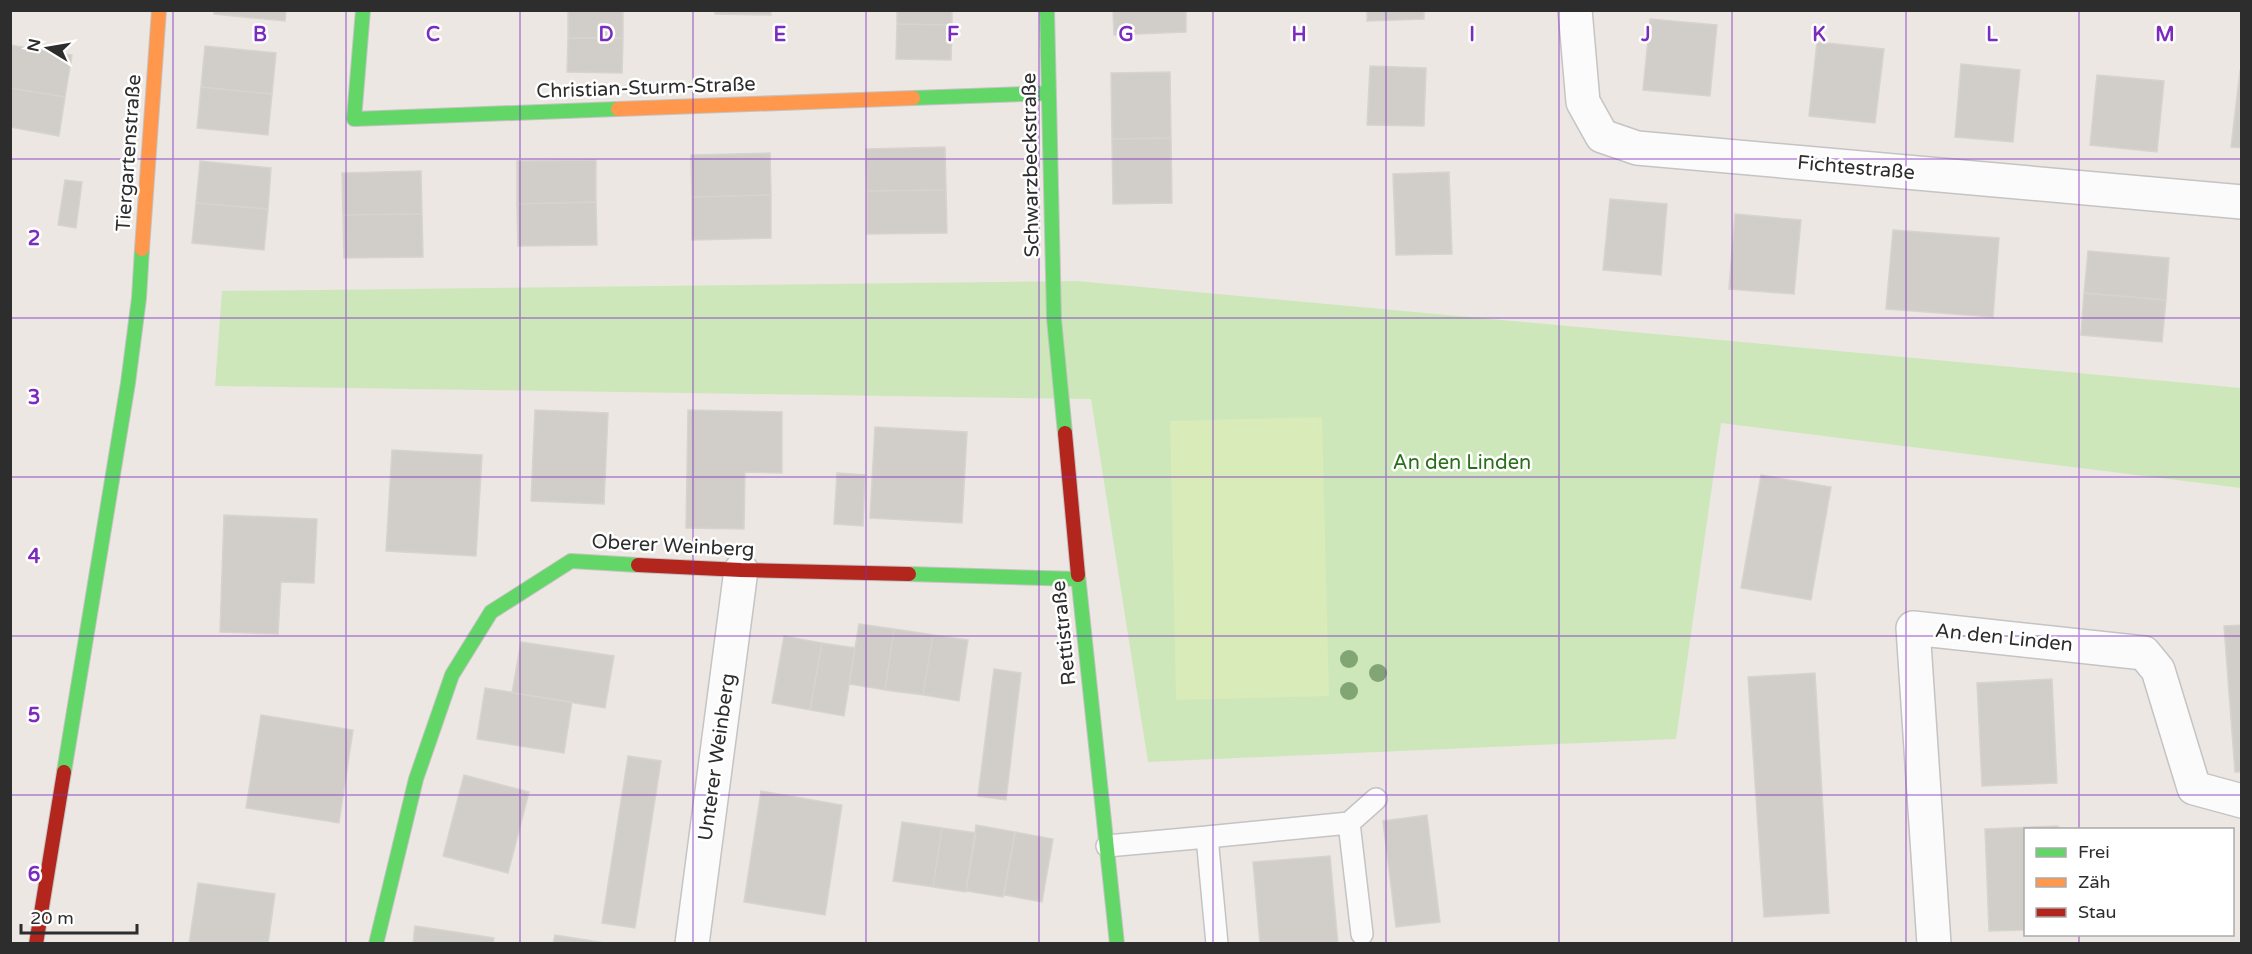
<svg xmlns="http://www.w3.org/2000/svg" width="2252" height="954" font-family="'Varela Round',sans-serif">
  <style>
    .green { fill: #cde7bb }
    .pitch { fill: #d8ebb8 }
    .building { fill: #d1cdc9; stroke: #d7d3cf; stroke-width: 1.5 }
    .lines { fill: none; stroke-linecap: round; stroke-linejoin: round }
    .lane-casing { stroke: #c5c3c3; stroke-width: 24 }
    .street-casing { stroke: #c5c3c3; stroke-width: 36 }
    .fast-casing { stroke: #c5c3c3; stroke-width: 16 }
    .slow-casing { stroke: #c5c3c3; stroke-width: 16 }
    .jam-casing { stroke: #c5c3c3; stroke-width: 16 }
    .lane { stroke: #fcfbfb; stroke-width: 21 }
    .street { stroke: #fcfbfb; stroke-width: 33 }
    .fast { stroke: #63d668; stroke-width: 14 }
    .slow { stroke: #ff974d; stroke-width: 14 }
    .jam { stroke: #b3261e; stroke-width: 14 }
    .tree { fill: #81a573 }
    .grid { fill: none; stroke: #7b2cbf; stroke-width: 1.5; stroke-opacity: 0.55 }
    .labels { text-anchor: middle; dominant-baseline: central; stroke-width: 5; stroke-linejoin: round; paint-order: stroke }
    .street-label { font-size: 20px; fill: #2d2d2d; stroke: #fff }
    .park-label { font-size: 20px; fill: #296f18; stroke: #fff }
    .grid-label { font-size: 20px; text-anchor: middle; font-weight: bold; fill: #7b2cbf; stroke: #fff; stroke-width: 5; stroke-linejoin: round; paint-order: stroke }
  </style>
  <rect width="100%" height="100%" fill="#ece7e2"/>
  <path class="green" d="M1077,281L2241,388V488L1721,423L1676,739L1148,762L1091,399L215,386L222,291Z"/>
  <path class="pitch" d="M1322,417L1329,696L1176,700L1170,421Z"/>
  <path class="building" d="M214,10H286L285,21L214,14Z
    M568,10H623V38H568Z
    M715,10H771V15L715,14Z
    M897,10H952V25L897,24Z
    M1113,10H1186V32L1114,35Z
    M1367,10H1424V19L1367,21Z
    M1650,19L1717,25L1710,96L1643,90Z
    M897,24L952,25L951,60L896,59Z
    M568,38H623L622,73L567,72Z
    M1817,42L1884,49L1875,123L1809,116Z
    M10,45L72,55L65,97L10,88Z
    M205,46L276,53L272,94L201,87Z
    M1961,64L2020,70L2013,142L1955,137Z
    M1370,66L1426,68L1424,126L1367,125Z
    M2240,71H2242V148L2231,147Z
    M1170,72L1171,138L1112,139L1111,73Z
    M2097,75L2164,81L2157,152L2090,145Z
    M201,87L272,94L268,135L197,128Z
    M10,88L65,97L59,136L10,127Z
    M1171,138L1172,203L1113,204L1112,139Z
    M945,147L946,190L867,191L866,149Z
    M770,153L771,195L692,197L691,155Z
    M596,160V202L517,204V161Z
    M200,161L271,168L268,209L196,203Z
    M421,171L422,214L343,215L342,173Z
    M1449,172L1452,254L1396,255L1393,174Z
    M65,180L82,182L76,228L58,225Z
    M946,190L947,233L867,234V191Z
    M771,195V238L692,240V197Z
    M1610,199L1667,204L1661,275L1603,270Z
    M596,202L597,245L518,246L517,204Z
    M196,203L268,209L264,250L192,243Z
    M422,214L423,257L344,258L343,215Z
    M1735,214L1801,220L1794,294L1729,289Z
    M1893,230L1999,238L1993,317L1886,309Z
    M2088,251L2169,258L2166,300L2084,293Z
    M2084,293L2166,300L2162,342L2081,335Z
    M535,410L608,413L604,504L531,501Z
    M688,410L782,412V473L745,472L744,529L686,528Z
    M875,427L967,432L962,523L870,518Z
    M392,450L482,455L476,556L386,551Z
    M837,473L865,475L863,526L834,524Z
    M1761,475L1831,487L1811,600L1741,588Z
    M224,515L317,519L314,583L281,582L278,634L220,632Z
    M859,624L894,629L885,690L849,684Z
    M2242,625V772H2235L2224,626Z
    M894,629L933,635L923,695L885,690Z
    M933,635L968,640L959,701L923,695Z
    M784,636L822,643L810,710L772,703Z
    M521,642L614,656L605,708L512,693Z
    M822,643L855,648L844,716L810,710Z
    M994,669L1021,673L1006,800L978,796Z
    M1815,673L1829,913L1764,917L1748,677Z
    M2052,679L2057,783L1982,786L1977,683Z
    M485,688L572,702L564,753L477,739Z
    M261,715L353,730L339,823L246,808Z
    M628,756L661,761L635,928L602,923Z
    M464,775L529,792L508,873L443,856Z
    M761,791L842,805L825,915L744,902Z
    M1427,815L1440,922L1396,927L1383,821Z
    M902,822L942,828L933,887L893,881Z
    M976,825L1015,832L1003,897L966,891Z
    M2058,826V830H2026V930L1989,931L1985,829Z
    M942,828L976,833L966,892L933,887Z
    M1015,832L1053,839L1042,902L1004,895Z
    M1330,856L1338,944H1260L1253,862Z
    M198,883L275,894L268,944H189Z
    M415,926L494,938L493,944H413Z
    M555,935L611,944H553Z"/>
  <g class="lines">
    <defs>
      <path id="lane" d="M1349,823L1362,934
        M1207,837L1349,823L1376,799
        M1107,846L1207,837L1217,944"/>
      <path id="street" d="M1575,10L1583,102L1602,136L1637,148L2242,202
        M692,944L741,570
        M1934,944L1913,628L2144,653L2158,670L2194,788L2242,801"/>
      <path id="fast" d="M363,10L354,119L618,109
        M1047,10L1054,319L1065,433
        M913,98L1049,93
        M909,574L1078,579
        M1078,575L1117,944
        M64,772L128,383L139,298L142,249
        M376,944L416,779L452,675L491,612L571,561L638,565"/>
      <path id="slow" d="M618,109L913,98
        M142,249L159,10"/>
      <path id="jam" d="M1065,433L1078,575
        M638,565L741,570L909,574
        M36,944L64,772"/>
    </defs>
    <use href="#lane" class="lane-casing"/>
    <use href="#street" class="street-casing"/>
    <use href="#fast" class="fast-casing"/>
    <use href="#slow" class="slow-casing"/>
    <use href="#jam" class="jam-casing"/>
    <use href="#lane" class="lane"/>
    <use href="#street" class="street"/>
    <use href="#fast" class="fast"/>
    <use href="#slow" class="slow"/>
    <use href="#jam" class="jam"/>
  </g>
  <g class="tree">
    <circle cx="1349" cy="659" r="9"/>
    <circle cx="1378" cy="673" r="9"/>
    <circle cx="1349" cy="691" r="9"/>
  </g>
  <path class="grid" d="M173,10V944M346,10V944M520,10V944M693,10V944M866,10V944M1039,10V944M1213,10V944M1386,10V944M1559,10V944M1732,10V944M1906,10V944M2079,10V830M10,159H2242M10,318H2242M10,477H2242M10,636H2242M10,795H2242M2079,934V944"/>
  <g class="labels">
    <g class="street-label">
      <text transform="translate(646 88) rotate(-2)">Christian-Sturm-Straße</text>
      <text transform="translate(129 153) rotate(-86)">Tiergartenstraße</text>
      <text transform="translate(1031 165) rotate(-91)">Schwarzbeckstraße</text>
      <text transform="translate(1856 168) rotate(5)">Fichtestraße</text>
      <text transform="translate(673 546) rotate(3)">Oberer Weinberg</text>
      <text transform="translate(1064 633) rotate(-96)">Rettistraße</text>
      <text transform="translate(2004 638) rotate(6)">An den Linden</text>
      <text transform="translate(717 757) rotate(-82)">Unterer Weinberg</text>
    </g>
    <g class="park-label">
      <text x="1462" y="463">An den Linden</text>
    </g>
  </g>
  <g class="grid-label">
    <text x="260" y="41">B</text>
    <text x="433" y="41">C</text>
    <text x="606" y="41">D</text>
    <text x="780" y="41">E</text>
    <text x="953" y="41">F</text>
    <text x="1126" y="41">G</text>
    <text x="1299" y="41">H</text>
    <text x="1472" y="41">I</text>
    <text x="1646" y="41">J</text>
    <text x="1819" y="41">K</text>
    <text x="1992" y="41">L</text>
    <text x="2165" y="41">M</text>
    <text x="34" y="245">2</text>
    <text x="34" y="404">3</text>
    <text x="34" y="563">4</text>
    <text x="34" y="722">5</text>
    <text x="34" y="881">6</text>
  </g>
  <rect width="2252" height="954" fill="none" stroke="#2d2d2d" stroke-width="24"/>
  <rect x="2024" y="828" width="210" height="108" fill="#ffffff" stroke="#ababab" stroke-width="1.5"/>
  <rect x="2036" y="848" width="30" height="9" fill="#63d668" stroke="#ababab" stroke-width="1.5"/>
  <text x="2078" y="858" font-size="18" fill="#2d2d2d">Frei</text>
  <rect x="2036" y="878" width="30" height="9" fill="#ff974d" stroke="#ababab" stroke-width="1.5"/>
  <text x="2078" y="888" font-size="18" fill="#2d2d2d">Zäh</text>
  <rect x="2036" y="908" width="30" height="9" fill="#b3261e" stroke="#ababab" stroke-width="1.5"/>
  <text x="2078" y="918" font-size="18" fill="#2d2d2d">Stau</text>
  <g transform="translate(48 48) rotate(281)" stroke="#ffffff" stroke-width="4.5" paint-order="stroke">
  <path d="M0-4.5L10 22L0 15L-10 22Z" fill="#2d2d2d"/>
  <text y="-9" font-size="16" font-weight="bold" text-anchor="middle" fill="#2d2d2d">N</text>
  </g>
  <path d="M21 924v9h116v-9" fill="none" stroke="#2d2d2d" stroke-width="3"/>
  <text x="30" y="924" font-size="18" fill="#2d2d2d" stroke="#ffffff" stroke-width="4.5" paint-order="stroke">20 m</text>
</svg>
